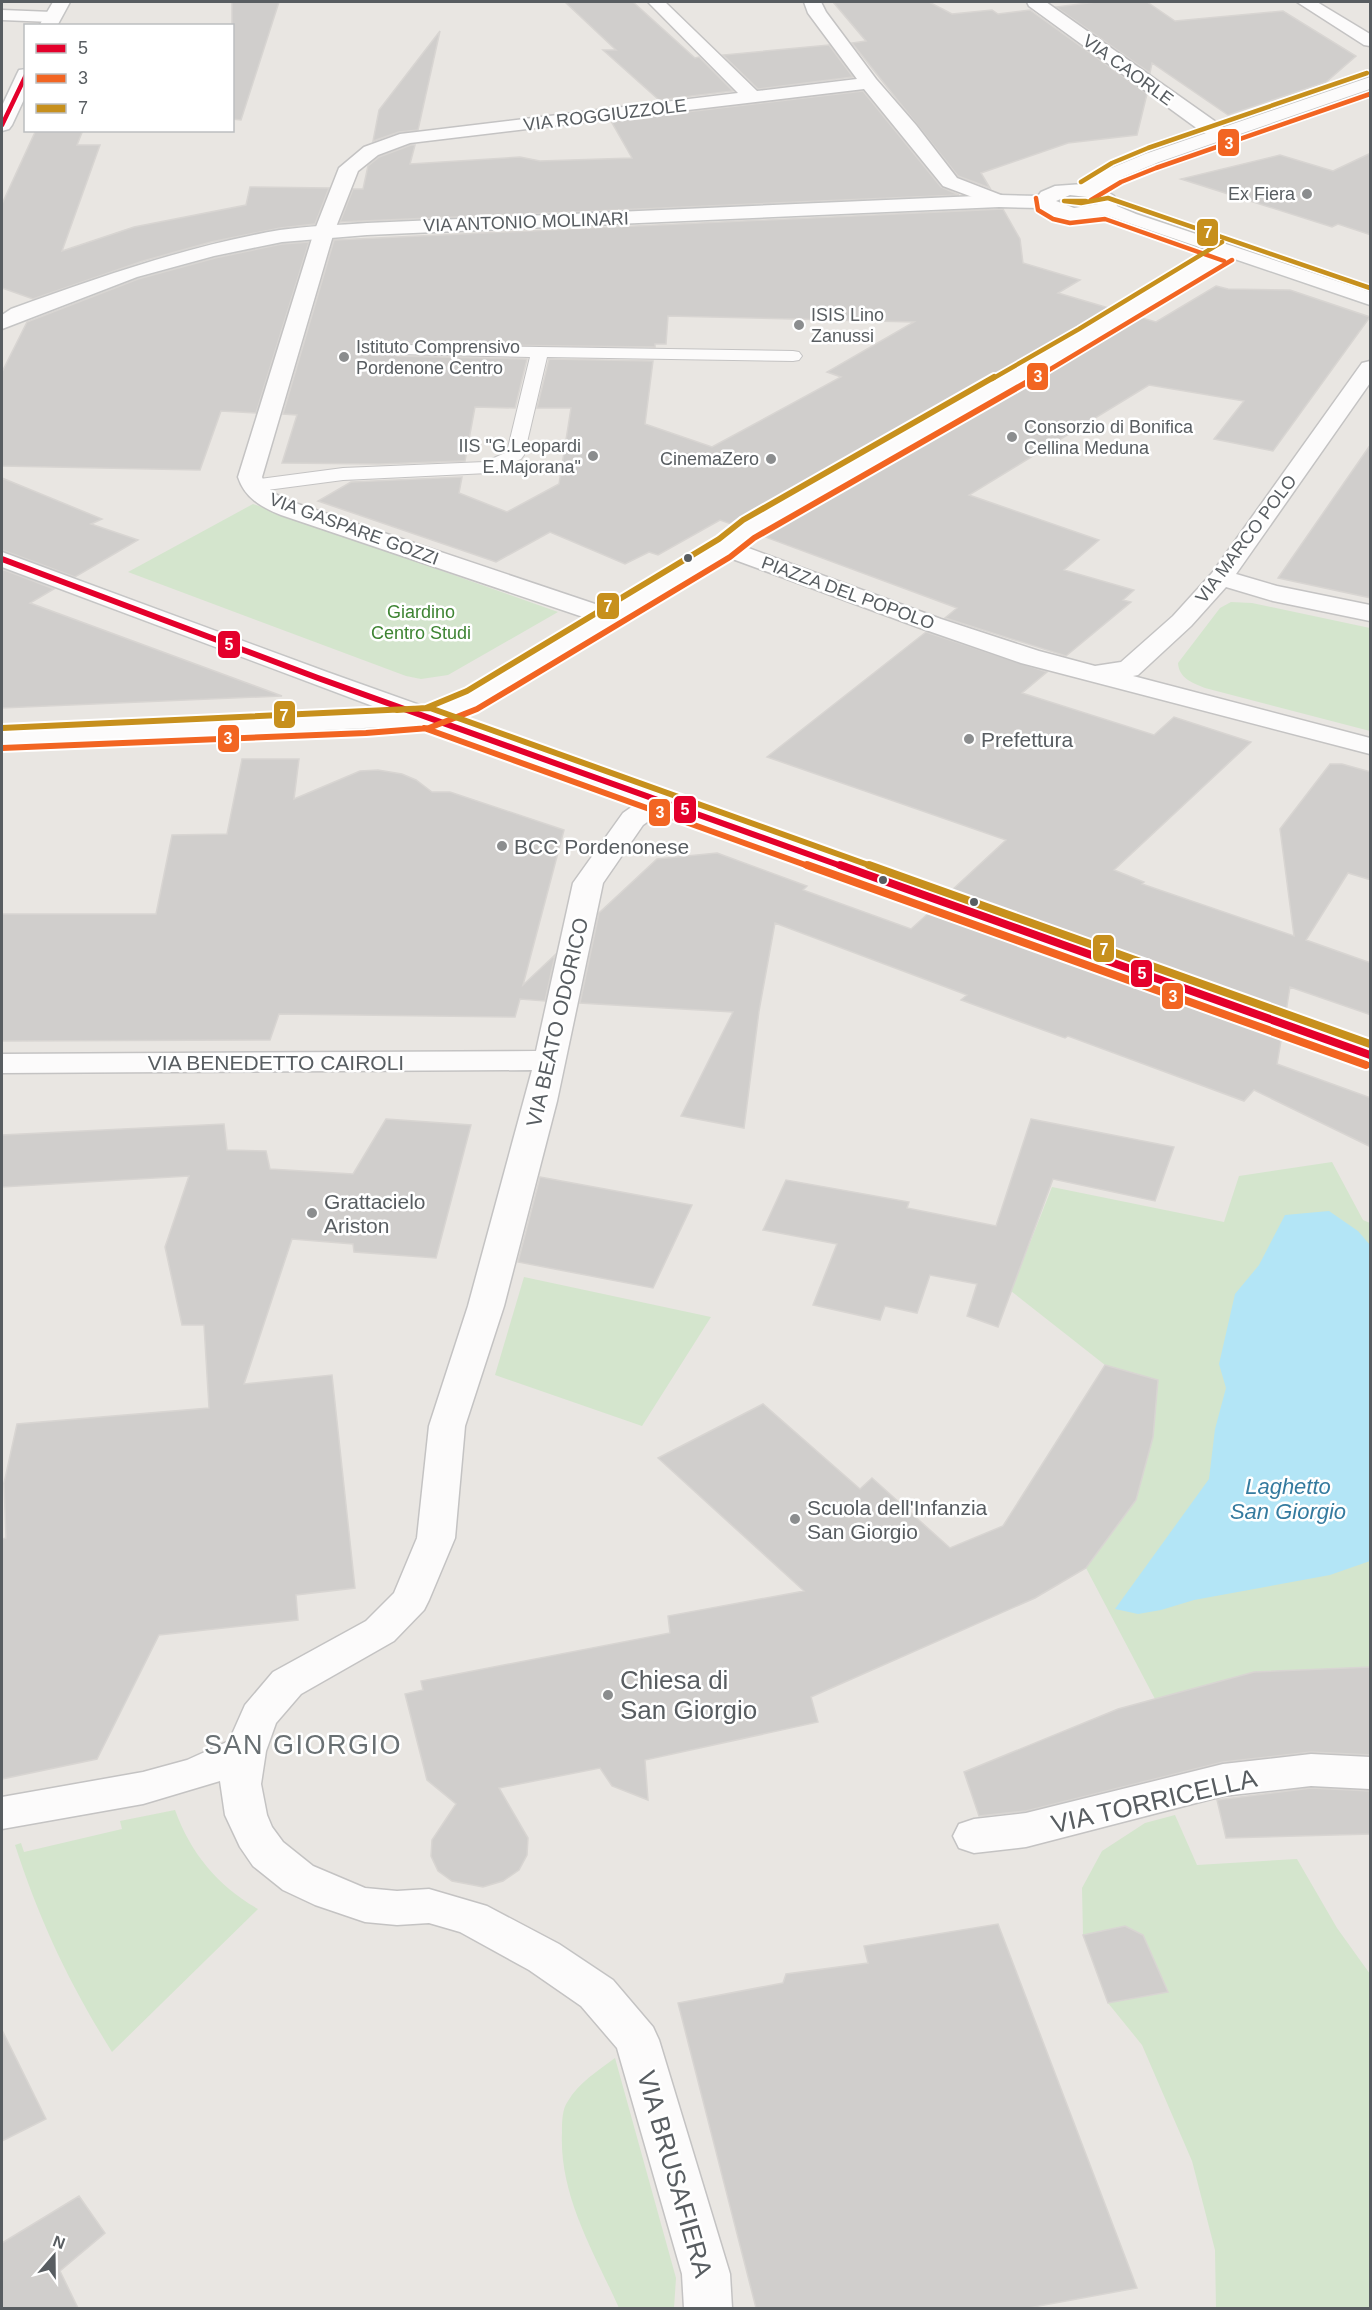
<svg xmlns="http://www.w3.org/2000/svg" width="1372" height="2310" font-family="Helvetica,sans-serif">
  <style>
    .green { fill: #d4e5cd }
    .water { fill: #b3e5f6 }
    .building { fill: #d0cecc; stroke: #d8d5d2; stroke-width: 1.5 }
    .lines { fill: none; stroke-linecap: round; stroke-linejoin: round }
    .lane-casing { stroke: #c4c3c3; stroke-width: 2 }
    .street-casing { stroke: #c4c3c3; stroke-width: 3 }
    .secondary-casing { stroke: #c5c5c5; stroke-width: 3 }
    .lane { fill: #fcfbfb; fill-rule: evenodd }
    .street { fill: #fcfbfb; fill-rule: evenodd }
    .secondary { fill: #fcfbfb; fill-rule: evenodd }
    .bus-1-far2-casing { stroke: #fff; stroke-width: 8 }
    .bus-1-far1-casing { stroke: #fff; stroke-width: 10 }
    .bus-1-casing { stroke: #fff; stroke-width: 12 }
    .bus-2-far2-casing { stroke: #fff; stroke-width: 8 }
    .bus-2-far1-casing { stroke: #fff; stroke-width: 10 }
    .bus-2-casing { stroke: #fff; stroke-width: 12 }
    .bus-3-far2-casing { stroke: #fff; stroke-width: 8 }
    .bus-3-far1-casing { stroke: #fff; stroke-width: 10 }
    .bus-3-casing { stroke: #fff; stroke-width: 12 }
    .bus-1-far2 { stroke: #e4002b; stroke-width: 4.5 }
    .bus-1-far1 { stroke: #e4002b; stroke-width: 6 }
    .bus-1 { stroke: #e4002b; stroke-width: 8 }
    .bus-2-far2 { stroke: #f26522; stroke-width: 4.5 }
    .bus-2-far1 { stroke: #f26522; stroke-width: 6 }
    .bus-2 { stroke: #f26522; stroke-width: 8 }
    .bus-3-far2 { stroke: #c7901d; stroke-width: 4.5 }
    .bus-3-far1 { stroke: #c7901d; stroke-width: 6 }
    .bus-3 { stroke: #c7901d; stroke-width: 8 }
    .poi-dot { fill: #8b8d8e; stroke: #fff; stroke-width: 2 }
    .bus-dot { fill: #585d61; stroke: #fff; stroke-width: 2 }
    .labels { text-anchor: middle; dominant-baseline: central; stroke-width: 5; stroke-linejoin: round; paint-order: stroke }
    .far-street-label { font-size: 18px; fill: #585d61; stroke: #fff }
    .far-poi-label { font-size: 18px; fill: #585d61; stroke: #fff; text-anchor: end }
    .far-park-label { font-size: 18px; fill: #3e8433; stroke: #fff }
    .poi-label { font-size: 21px; fill: #585d61; stroke: #fff; text-anchor: start }
    .street-label { font-size: 21px; fill: #585d61; stroke: #fff }
    .water-label { font-size: 22px; font-style: italic; fill: #357b9f; stroke: #fff }
    .near-poi-label { font-size: 26px; fill: #585d61; stroke: #fff; text-anchor: start }
    .near-street-label { font-size: 26px; fill: #585d61; stroke: #fff }
    .near-neighbourhood-label { font-size: 27px; letter-spacing: 1.5px; fill: #697073; stroke: #fff }
    .line-badge { stroke: #fff; stroke-width: 2 }
    .badge-label { font-size: 16px; text-anchor: middle; font-weight: bold; fill: #fff }
  </style>
  <rect width="100%" height="100%" fill="#e9e6e2"/>
  <path class="green" d="M253,504L558,612L448,675L421,679L406,676L128,572Z
    M1231,602L1252,603L1370,628V731L1205,688C1192,683 1179,678 1178,663L1220,608Z
    M1332,1162L1363,1220L1370,1223V1667L1155,1699L1086,1568L1136,1500L1158,1381L1105,1365L1011,1291L1052,1187L1224,1222L1239,1176Z
    M524,1277L711,1317L642,1426L495,1375Z
    M175,1810C191,1854 218,1886 258,1909L112,2052C69,1983 40,1922 15,1845L21,1843L24,1852L122,1829L120,1821Z
    M1175,1815L1197,1865L1297,1859L1337,1928L1370,1974V2308H1216L1215,2250L1192,2161L1142,2045L1108,2003L1083,1935L1082,1888L1102,1851L1145,1823Z
    M615,2058L676,2278L674,2308H619C594,2252 559,2196 562,2132C562,2122 562,2109 568,2101C578,2083 599,2070 615,2058Z"/>
  <path class="water" d="M1329,1211L1358,1231L1370,1245V1561L1330,1575L1194,1600L1161,1610L1138,1614L1115,1609L1209,1479L1215,1429L1226,1388L1219,1364L1235,1294L1259,1265L1285,1215Z"/>
  <path class="building" d="M232,2H279L241,120L232,119Z
    M565,2H633L695,58L699,57L733,91L659,100L603,50H616Z
    M833,2H929L952,14L992,10L998,14L1030,10L1147,94L1137,135L1068,143L981,173L990,188L958,176L852,43L866,41Z
    M1096,2H1147L1175,21L1283,11L1356,56L1326,82L1228,115L1152,63L1150,73L1056,7Z
    M440,31L418,130L399,132L373,141L379,110Z
    M829,45L853,77L758,89L723,55Z
    M863,91L941,187L959,195L340,222L353,189H363L368,166L379,157L411,145H415L410,164L520,157L540,161L632,158L611,121Z
    M36,130H83L77,145H100L62,251L134,227L246,205L250,187L329,188L315,224L280,228L211,242L143,261L33,299L2,288V204Z
    M1371,153V235L1338,224L1332,227L1181,179L1280,155L1333,171Z
    M1003,209L1020,239L1023,263L1080,280L1058,293L1112,309L734,525L720,520L658,555L649,552L625,564L550,532L496,562L318,501L351,482L462,477L459,493L507,512L559,484L571,408H537L549,359L653,361L645,424L712,447L841,377L827,372L914,322L668,316L666,344H655V347L397,344L392,350L397,356L527,359L515,408L475,407L465,461L379,464L282,463L297,415L283,414L334,240Z
    M309,242L256,413L221,411L200,470L2,466V372L27,322L138,279L215,258L282,244Z
    M1216,286L1228,289L1290,290L1370,317L1273,451L1214,439L1244,401L1149,385L969,495L1099,540L1064,570L1134,590L1123,600L1131,602L1066,656L945,618L957,608L760,535L1139,317L1156,322Z
    M1371,444V598L1278,578Z
    M2,478L102,519L91,524L138,540L75,577L2,550Z
    M2,569L54,589L30,603L282,696L2,708Z
    M926,632L1047,672L1022,693L1154,735L1174,717L1251,742L1114,870L1144,882L1142,884L1294,936L1280,829L1330,764H1342L1371,772V880L1348,873L1306,940L1371,963V1015L1290,987L1286,1012L950,892L1006,840L767,757Z
    M242,759H299L294,799L360,771L378,770L402,774L416,780L432,792H450L564,830L523,985L555,955L545,1001L520,999L515,1017L279,1014L270,1040L2,1041V914H156L172,835L227,834Z
    M717,853L807,886L803,890L911,929L932,910L1282,1035L1277,1064L1371,1098V1147L1254,1090L1244,1101L1068,1036L1065,1038L961,1000L967,995L775,923L759,1011L744,1128L681,1116L733,1012L580,1003L599,913L657,859Z
    M386,1119L471,1125L436,1258L354,1252L353,1244L292,1239L244,1384L332,1375L355,1588L296,1595L298,1620L159,1635L97,1759L2,1779V1539L6,1538L4,1483L17,1424L209,1408L204,1325H182L165,1247L189,1176L2,1187V1135L224,1124L227,1150L266,1151L270,1169L353,1174Z
    M1031,1119L1174,1147L1155,1201L1053,1179L998,1327L967,1316L977,1284L930,1275L917,1313L885,1306L880,1320L813,1305L837,1244L763,1230L786,1180L909,1202L907,1208L996,1226Z
    M540,1177L692,1205L653,1288L518,1262Z
    M1105,1365L1158,1380L1153,1437L1136,1500L1086,1568L1035,1598L811,1697L818,1722L645,1760L648,1800L612,1786L600,1768L499,1788L528,1838L527,1855L519,1870L503,1881L483,1887L452,1881L438,1871L431,1856L432,1840L456,1804L427,1780L405,1694L423,1690L421,1681L670,1633L668,1616L804,1591L658,1458L763,1404L860,1489L872,1478L950,1548L1003,1526Z
    M1371,1667V1755L1311,1752L1223,1762L1026,1811L979,1816L964,1772L1118,1709L1254,1672Z
    M1311,1788L1371,1791V1834L1226,1838L1217,1800Z
    M998,1924L1137,2288L1028,2308H756L678,2003L783,1983L786,1974L868,1963L864,1946Z
    M1125,1926L1143,1935L1168,1992L1108,2003L1083,1935Z
    M2,2030L46,2119L2,2141Z
    M79,2196L105,2233L60,2271L78,2308H2V2243Z"/>
  <g class="lines">
    <defs>
      <path id="lane" d="M403,345L793,351L799,352L802,356L799,360L793,361L547,357L524,455L521,459L488,473L343,480L252,492L245,490L243,486L245,482L252,480L343,468L485,462L507,452L530,357L397,354L394,350L397,346Z"/>
      <path id="street" d="M648,2H665L757,91L857,79L808,13L804,2H821L826,12L876,79L916,125L957,178L1006,197L1009,201L1006,205L999,207L943,186L864,89L410,143L378,155L358,171L334,232L262,477C268,493 283,499 298,504L607,608L716,543L739,524L1076,333L1220,247L1227,245L1234,247L1237,251L1234,255L1092,343L757,534L743,546L941,619L1039,651L1095,666L1121,662L1173,616L1212,573L1362,363L1370,361V383L1236,574L1277,586L1370,605V621L1273,601L1226,587L1191,626L1138,675L1133,676L1370,738V754L1021,663L923,629L727,557L482,706C462,714 439,729 418,724L414,718L418,712L462,694L589,619L281,515C261,507 245,498 238,477L314,232L339,168L364,147L400,134L738,93Z
        M1027,2H1046L1233,134L1230,138L1223,140L1202,132L1029,6Z
        M1297,2H1317L1370,34V46L1364,45Z
        M2,10L52,12L58,13L61,17L58,21L52,22L2,20Z
        M660,792L670,794L674,800L670,806L643,825L603,883L557,1101L504,1306L465,1426L455,1538L429,1600L424,1610L394,1641L301,1694L276,1723L266,1751L261,1784L267,1815L272,1827L283,1842L313,1866L365,1888L397,1891L429,1889L487,1906L559,1944L613,1980L653,2027L659,2040L730,2274L732,2308H684L682,2274L617,2048L581,2006L529,1970L460,1932L429,1923L397,1925L365,1922L315,1905L283,1890L253,1866L240,1847L225,1815L220,1781L143,1804L2,1829V1797L143,1772L187,1760L229,1741L245,1705L273,1672L366,1621L394,1593L417,1538L429,1426L468,1306L532,1070L2,1073V1054L536,1051L573,883L623,813L650,794Z
        M1311,1754L1370,1757V1789L1311,1786L1223,1796L1026,1847L974,1853L959,1848L953,1836L959,1824L974,1819L1026,1813L1223,1764Z"/>
      <path id="secondary" d="M53,2H70L57,26H39Z
        M26,69V95L12,125L9,129L2,131V106L17,74L19,70Z
        M1370,77V89L1159,162L1123,177L1103,189L1114,196L1117,206L1136,214L1370,292V305L1105,215L1074,220L1050,215L1040,208L999,207L367,235L282,242L214,256L137,277L2,329V315L11,309C100,277 187,246 280,230C308,226 338,225 367,223L999,195L1038,196L1041,192L1055,186L1083,184L1109,169L1145,154ZM1070,195L1087,197L1098,204L1074,208L1056,201Z
        M2,552L327,672L1370,1044V1064L423,725L2,746V730L386,711L2,567Z"/>
    </defs>
    <use href="#lane" class="lane-casing"/>
    <use href="#street" class="street-casing"/>
    <use href="#secondary" class="secondary-casing"/>
    <use href="#lane" class="lane"/>
    <use href="#street" class="street"/>
    <use href="#secondary" class="secondary"/>
    <defs>
      <path id="bus-1-far2" d="M2,125L26,75"/>
      <path id="bus-1-far1" d="M2,559L318,678L844,867"/>
      <path id="bus-1" d="M840,865L1370,1055"/>
      <path id="bus-2-far2" d="M1036,198L1038,210L1053,219L1070,223L1105,219L1224,261
        M1091,200L1121,182L1156,168L1370,94
        M1034,379L1232,260"/>
      <path id="bus-2-far1" d="M424,728L811,867
        M2,748L366,733L429,728L477,709L730,557L754,538L1036,377"/>
      <path id="bus-2" d="M807,865L1366,1065"/>
      <path id="bus-3-far2" d="M1081,182L1112,163L1148,148L1367,73
        M1086,201H1064L1081,203L1108,198L1370,288
        M992,379L1079,329L1222,242"/>
      <path id="bus-3-far1" d="M397,710L426,708L467,691L719,539L743,520L994,377
        M2,728L430,708L874,867"/>
      <path id="bus-3" d="M869,865L1370,1044"/>
    </defs>
    <use href="#bus-1-far2" class="bus-1-far2-casing"/>
    <use href="#bus-1-far1" class="bus-1-far1-casing"/>
    <use href="#bus-1" class="bus-1-casing"/>
    <use href="#bus-2-far2" class="bus-2-far2-casing"/>
    <use href="#bus-2-far1" class="bus-2-far1-casing"/>
    <use href="#bus-2" class="bus-2-casing"/>
    <use href="#bus-3-far2" class="bus-3-far2-casing"/>
    <use href="#bus-3-far1" class="bus-3-far1-casing"/>
    <use href="#bus-3" class="bus-3-casing"/>
    <use href="#bus-1-far2" class="bus-1-far2"/>
    <use href="#bus-1-far1" class="bus-1-far1"/>
    <use href="#bus-1" class="bus-1"/>
    <use href="#bus-2-far2" class="bus-2-far2"/>
    <use href="#bus-2-far1" class="bus-2-far1"/>
    <use href="#bus-2" class="bus-2"/>
    <use href="#bus-3-far2" class="bus-3-far2"/>
    <use href="#bus-3-far1" class="bus-3-far1"/>
    <use href="#bus-3" class="bus-3"/>
  </g>
  <g class="poi-dot">
    <circle cx="1307" cy="194" r="6"/>
    <circle cx="799" cy="325" r="6"/>
    <circle cx="344" cy="357" r="6"/>
    <circle cx="1012" cy="437" r="6"/>
    <circle cx="593" cy="456" r="6"/>
    <circle cx="771" cy="459" r="6"/>
    <circle cx="969" cy="739" r="6"/>
    <circle cx="502" cy="846" r="6"/>
    <circle cx="312" cy="1213" r="6"/>
    <circle cx="795" cy="1519" r="6"/>
    <circle cx="608" cy="1695" r="6"/>
  </g>
  <g class="bus-dot">
    <circle cx="688" cy="558" r="5"/>
    <circle cx="883" cy="880" r="5"/>
    <circle cx="974" cy="902" r="5"/>
  </g>
  <g class="labels">
    <g class="far-street-label">
      <text transform="translate(1128 70) rotate(36)">VIA CAORLE</text>
      <text transform="translate(605 115) rotate(-7)">VIA ROGGIUZZOLE</text>
      <text transform="translate(526 222) rotate(-2)">VIA ANTONIO MOLINARI</text>
      <text transform="translate(354 529) rotate(20)">VIA GASPARE GOZZI</text>
      <text transform="translate(1246 539) rotate(-53)">VIA MARCO POLO</text>
      <text transform="translate(848 593) rotate(20)">PIAZZA DEL POPOLO</text>
    </g>
    <g class="far-poi-label">
      <text x="1295" y="194">Ex Fiera</text>
      <text x="811" y="315" text-anchor="start">ISIS Lino<tspan x="811" dy="21">Zanussi</tspan></text>
      <text x="356" y="347" text-anchor="start">Istituto Comprensivo<tspan x="356" dy="21">Pordenone Centro</tspan></text>
      <text x="1024" y="427" text-anchor="start">Consorzio di Bonifica<tspan x="1024" dy="21">Cellina Meduna</tspan></text>
      <text x="581" y="446">IIS "G.Leopardi<tspan x="581" dy="21">E.Majorana"</tspan></text>
      <text x="759" y="459">CinemaZero</text>
    </g>
    <g class="far-park-label">
      <text x="421" y="612">Giardino<tspan x="421" dy="21">Centro Studi</tspan></text>
    </g>
    <g class="poi-label">
      <text x="981" y="739">Prefettura</text>
      <text x="514" y="846">BCC Pordenonese</text>
      <text x="324" y="1201">Grattacielo<tspan x="324" dy="24">Ariston</tspan></text>
      <text x="807" y="1507">Scuola dell'Infanzia<tspan x="807" dy="24">San Giorgio</tspan></text>
    </g>
    <g class="street-label">
      <text transform="translate(557 1022) rotate(-77)">VIA BEATO ODORICO</text>
      <text x="276" y="1062">VIA BENEDETTO CAIROLI</text>
    </g>
    <g class="water-label">
      <text x="1288" y="1486">Laghetto<tspan x="1288" dy="25">San Giorgio</tspan></text>
    </g>
    <g class="near-poi-label">
      <text x="620" y="1680">Chiesa di<tspan x="620" dy="30">San Giorgio</tspan></text>
    </g>
    <g class="near-street-label">
      <text transform="translate(1154 1801) rotate(-13)">VIA TORRICELLA</text>
      <text transform="translate(675 2174) rotate(74)">VIA BRUSAFIERA</text>
    </g>
    <g class="near-neighbourhood-label">
      <text x="303" y="1745">SAN GIORGIO</text>
    </g>
  </g>
  <g class="line-badge">
    <rect x="1217" y="128" width="23" height="29" rx="6" fill="#f26522"/>
    <rect x="1196" y="218" width="23" height="29" rx="6" fill="#c7901d"/>
    <rect x="1026" y="362" width="23" height="29" rx="6" fill="#f26522"/>
    <rect x="596" y="592" width="24" height="28" rx="6" fill="#c7901d"/>
    <rect x="217" y="630" width="24" height="29" rx="6" fill="#e4002b"/>
    <rect x="273" y="700" width="23" height="29" rx="6" fill="#c7901d"/>
    <rect x="217" y="724" width="23" height="29" rx="6" fill="#f26522"/>
    <rect x="673" y="795" width="24" height="29" rx="6" fill="#e4002b"/>
    <rect x="648" y="798" width="23" height="29" rx="6" fill="#f26522"/>
    <rect x="1092" y="934" width="23" height="29" rx="6" fill="#c7901d"/>
    <rect x="1130" y="959" width="23" height="29" rx="6" fill="#e4002b"/>
    <rect x="1161" y="982" width="23" height="28" rx="6" fill="#f26522"/>
  </g>
  <g class="badge-label">
    <text x="1229" y="149">3</text>
    <text x="1208" y="238">7</text>
    <text x="1038" y="382">3</text>
    <text x="608" y="612">7</text>
    <text x="229" y="650">5</text>
    <text x="284" y="721">7</text>
    <text x="228" y="744">3</text>
    <text x="685" y="815">5</text>
    <text x="660" y="818">3</text>
    <text x="1104" y="955">7</text>
    <text x="1142" y="979">5</text>
    <text x="1173" y="1002">3</text>
  </g>
  <rect width="1372" height="2310" fill="none" stroke="#585d61" stroke-width="6"/>
  <rect x="24" y="24" width="210" height="108" fill="#ffffff" stroke="#bcbec0" stroke-width="1.5"/>
  <rect x="36" y="44" width="30" height="9" fill="#e4002b" stroke="#bcbec0" stroke-width="1.5"/>
  <text x="78" y="54" font-size="18" fill="#585d61">5</text>
  <rect x="36" y="74" width="30" height="9" fill="#f26522" stroke="#bcbec0" stroke-width="1.5"/>
  <text x="78" y="84" font-size="18" fill="#585d61">3</text>
  <rect x="36" y="104" width="30" height="9" fill="#c7901d" stroke="#bcbec0" stroke-width="1.5"/>
  <text x="78" y="114" font-size="18" fill="#585d61">7</text>
  <g transform="translate(54 2256) rotate(20)" stroke="#ffffff" stroke-width="4.5" paint-order="stroke">
  <path d="M0-4.5L10 22L0 15L-10 22Z" fill="#585d61"/>
  <text y="-9" font-size="16" font-weight="bold" text-anchor="middle" fill="#585d61">N</text>
  </g>
</svg>
